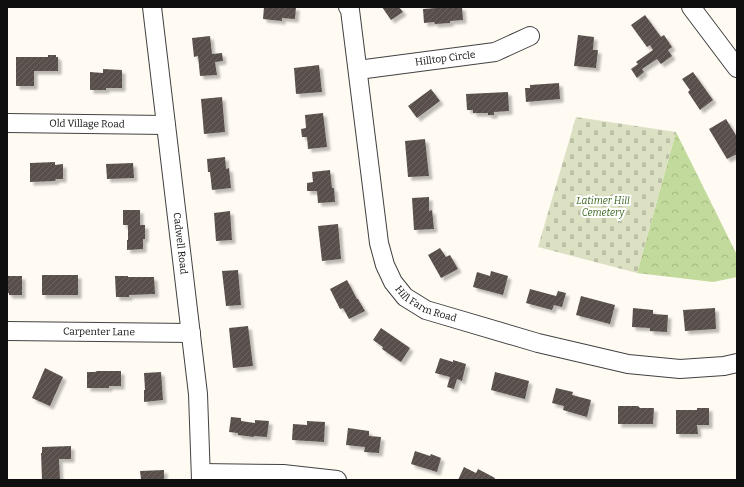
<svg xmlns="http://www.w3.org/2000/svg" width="744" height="487" font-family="Bitter,serif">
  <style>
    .forest { fill: url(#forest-crowns) }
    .cemetery { fill: url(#cemetery-stones) }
    .building { fill: url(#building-hatch); filter: url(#shadow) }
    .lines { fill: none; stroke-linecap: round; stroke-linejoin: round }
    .minor-casing { stroke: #424242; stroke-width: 20 }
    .minor { stroke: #fff; stroke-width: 18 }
    .labels { text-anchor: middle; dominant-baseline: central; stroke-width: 4; stroke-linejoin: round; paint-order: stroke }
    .street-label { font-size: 10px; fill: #0f0f0f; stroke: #fff }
    .park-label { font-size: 10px; font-style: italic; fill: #3b6720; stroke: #fff }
  </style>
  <defs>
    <pattern id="forest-crowns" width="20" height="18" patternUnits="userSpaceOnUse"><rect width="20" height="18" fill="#c2da9b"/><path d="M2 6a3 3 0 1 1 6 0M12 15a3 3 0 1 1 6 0" fill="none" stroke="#a6ba84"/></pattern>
    <pattern id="cemetery-stones" width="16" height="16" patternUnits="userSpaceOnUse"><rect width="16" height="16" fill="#dde1c3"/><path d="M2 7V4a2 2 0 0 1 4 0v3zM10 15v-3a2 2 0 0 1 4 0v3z" fill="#bcc0a6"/></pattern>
    <pattern id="building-hatch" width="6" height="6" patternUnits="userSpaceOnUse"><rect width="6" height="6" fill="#584f4c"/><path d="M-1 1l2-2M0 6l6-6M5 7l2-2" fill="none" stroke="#6b6461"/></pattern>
    <filter id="shadow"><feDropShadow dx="3.5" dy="3.5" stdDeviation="1" flood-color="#0004"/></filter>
  </defs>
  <rect width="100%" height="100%" fill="#fffaf2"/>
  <path class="forest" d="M676,132L737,255V277L713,282L637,273Z"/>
  <path class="cemetery" d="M576,117L676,132L637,273L538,247Z"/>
  <path class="building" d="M264,7H296L295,19L282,18V21L263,19Z
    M382,7H399L403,12L391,20Z
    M448,7H462L463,20L450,21V23L435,24L434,22L424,23L423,9Z
    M645,15L661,37L664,35L672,47L668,50L672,56L661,64L657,59L642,69L644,72L637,78L631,69L638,64L636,62L653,50L650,45L647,47L631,25Z
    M578,35L594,37L593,50H598L596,68L574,66Z
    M210,36L212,54L222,53L223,61L215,62L217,75L200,76L198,56L194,57L192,38Z
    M48,55H56V57H58V71H34V86H16V57H48Z
    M319,65L322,92L296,94L294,68Z
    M103,69L122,70V88H106V90H90V72L103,73Z
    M693,72L713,100L700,110L688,92L690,90L682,79Z
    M559,83L560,99L526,102L525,88H530V85Z
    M431,89L440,101L417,118L408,106Z
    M508,92L509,111L494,112V115H488V113H473V110H467L466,94Z
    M222,97L225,132L204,134L201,99Z
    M323,113L327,147L308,149L307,137H302L301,129L306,128L305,115Z
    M726,119L737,137V154L727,159L709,129Z
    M425,139L429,176L408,177L405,141Z
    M225,157L226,169L229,168L231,188L212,190L210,172H208L207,159Z
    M55,162V165L63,164V179H56L55,181L30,182V163Z
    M133,163L134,178L107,179L106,164Z
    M330,170L332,188H334L335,202L318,203L317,191H307V183L313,182L312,172Z
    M429,197V211L432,210L434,229L414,230L412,198Z
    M123,210H140V225H145V239H143V249L127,250V240H128V225H123Z
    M230,211L232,240L216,241L214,213Z
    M338,224L341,259L322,261L318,226Z
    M440,248L446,257L450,255L458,269L441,278L428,255Z
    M238,270L241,305L226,306L222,271Z
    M491,271L508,276L503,295L473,287L477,272L490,276Z
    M42,275H78V295H42Z
    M7,276H22V295H9V293H7Z
    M115,276H128V277H154L155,294L129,295V297H116Z
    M347,280L357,299H358L365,311L349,319L343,308L340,309L330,289Z
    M530,289L556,296L558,291L566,293L562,307L554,305L552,310L526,303Z
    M581,296L615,305L610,324L576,315Z
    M633,308L653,310V314L668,315L667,332L650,331V328L632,327Z
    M715,308L716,329L685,331L683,310Z
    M248,326L253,366L233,368L229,328Z
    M381,328L410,348L401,362L382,349L383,347L373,340Z
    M440,358L453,362V360L466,364L462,381L457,379L454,389L447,387L450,377L435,373Z
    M45,368L63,377L50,406L32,398Z
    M97,371H121V386H109V388H87V372H95Z
    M161,372L163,400L144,402V390H145L144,373Z
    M495,372L529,381L525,399L491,390Z
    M556,388L573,392L572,395L591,400L587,417L563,410L564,406L552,403Z
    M618,406H638L640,408H654L653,424H618Z
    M697,408H709V425H697L698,434H676V410H697Z
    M231,417L241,418V421L255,423V420L269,421L267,437L254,436V437L238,435V433L229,432Z
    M307,421L325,422L324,442L292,440L293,424L307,425Z
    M348,428L369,431V436L381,437L379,453L364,452L365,447L346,445Z
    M71,446V459H59L60,480H42L41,453H42V447Z
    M415,451L430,456L431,454L441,458L437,472L411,464Z
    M464,467L476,473L478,469L495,478L494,480H458Z
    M164,470V480H146V479H141L140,471Z"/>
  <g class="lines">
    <defs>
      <g id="minor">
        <path id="s1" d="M152,7L198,394L201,480"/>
        <path id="s2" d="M348,7L350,10L379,243L385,265L393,282L405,297L426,310L538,343L628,364L680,369L724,366L737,363"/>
        <path d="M691,7L737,68"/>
        <path id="s3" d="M358,70L495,52L530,36"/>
        <path id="s4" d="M7,123L166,125"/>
        <path id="s5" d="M7,331L191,333"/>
        <path d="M201,473L283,474L337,480"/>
      </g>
    </defs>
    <use href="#minor" class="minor-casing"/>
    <use href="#minor" class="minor"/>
  </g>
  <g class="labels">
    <g class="street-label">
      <text stroke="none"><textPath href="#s3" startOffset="88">Hilltop Circle</textPath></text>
      <text stroke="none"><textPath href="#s4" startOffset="80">Old Village Road</textPath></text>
      <text stroke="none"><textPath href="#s1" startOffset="238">Cadwell Road</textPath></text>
      <text stroke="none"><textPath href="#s2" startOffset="321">Hill Farm Road</textPath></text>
      <text stroke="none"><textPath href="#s5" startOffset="92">Carpenter Lane</textPath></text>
    </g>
    <g class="park-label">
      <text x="603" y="201">Latimer Hill<tspan x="603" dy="12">Cemetery</tspan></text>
    </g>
  </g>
  <rect width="744" height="487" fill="none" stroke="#0f0f0f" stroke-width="16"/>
</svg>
